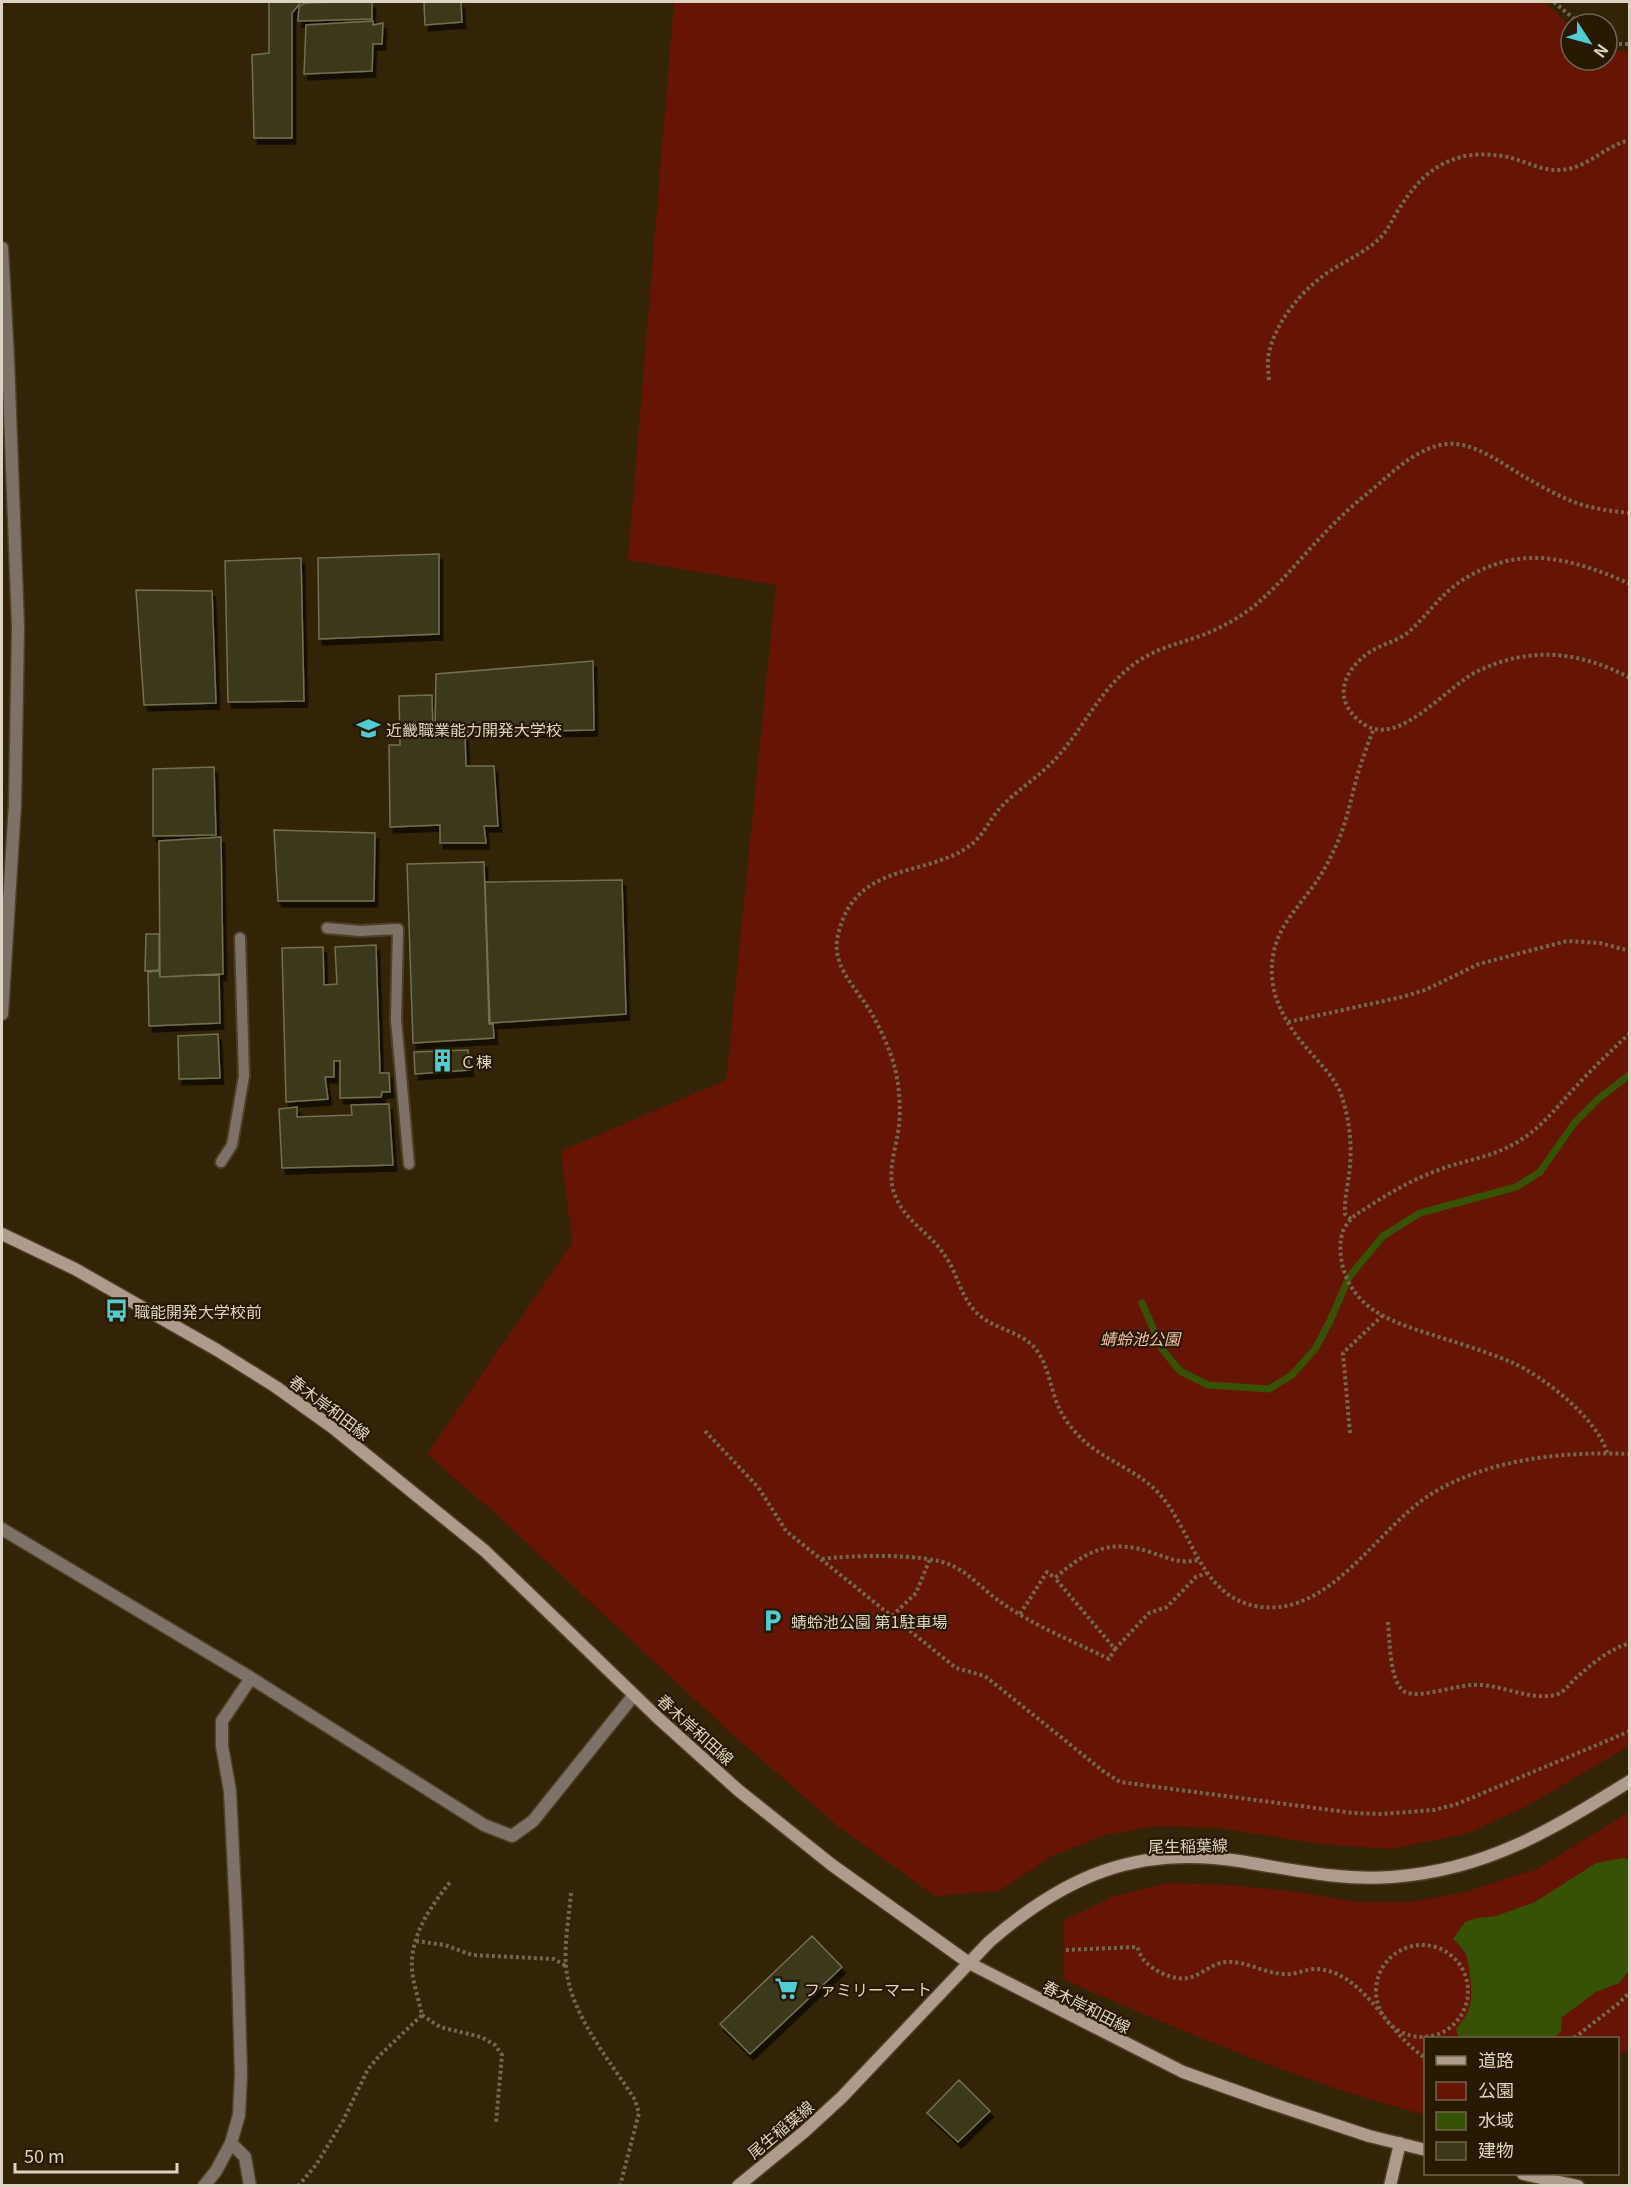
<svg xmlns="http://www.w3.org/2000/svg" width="1631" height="2187" font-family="Georgia,'Noto Sans JP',serif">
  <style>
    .green { fill: #661403 }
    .water { fill: #375205 }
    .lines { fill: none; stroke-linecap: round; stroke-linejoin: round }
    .stream { stroke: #375205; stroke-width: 7 }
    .building { fill: #3b391a; stroke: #72704f; stroke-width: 1.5; filter: url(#shadow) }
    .lane-casing { stroke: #4e4026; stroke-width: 14 }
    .street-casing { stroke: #4e4026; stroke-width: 15 }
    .secondary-casing { stroke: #4e4026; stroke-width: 15 }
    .path { stroke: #74674f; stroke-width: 4; stroke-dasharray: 3 3; stroke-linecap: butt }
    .lane { stroke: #7e7168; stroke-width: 10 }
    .street { stroke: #7e7168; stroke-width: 12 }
    .secondary { stroke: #af9b8c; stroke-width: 12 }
    .labels { text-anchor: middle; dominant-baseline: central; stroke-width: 4.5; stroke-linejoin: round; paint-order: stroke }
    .poi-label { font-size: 16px; fill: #dcd3c3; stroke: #281a00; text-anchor: start }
    .park-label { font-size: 16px; font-style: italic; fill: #f5c0b4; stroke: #281a00 }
    .street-label { font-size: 16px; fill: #dcd3c3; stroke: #281a00 }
  </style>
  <defs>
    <filter id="shadow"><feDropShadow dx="3.5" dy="6" stdDeviation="0" flood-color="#0009"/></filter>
  </defs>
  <rect width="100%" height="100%" fill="#332408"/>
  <path class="green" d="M674,2H1545L1571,27V60H1607V51H1629V1746L1529,1805L1466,1834L1390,1849L1319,1844L1218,1828L1158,1826L1105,1835L1052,1856L999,1891L935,1896L839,1827L732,1734L498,1516L427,1454L572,1243L561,1151L726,1080L776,585L628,560Z
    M1629,1812V2050L1618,2056V2038H1426L1425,2115C1300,2082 1181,2031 1063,1979L1064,1920L1114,1896L1168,1883L1231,1885L1298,1892L1357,1902H1411L1465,1892L1537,1869Z"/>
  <path class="water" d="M1624,1858L1629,1859V1971L1619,1983L1596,1992L1562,2017L1561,2031L1555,2038H1459L1456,2029C1472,2010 1473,2001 1470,1976C1468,1957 1468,1953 1453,1939L1465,1922L1477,1918L1496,1916L1535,1902L1596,1863Z"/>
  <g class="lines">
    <path class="stream" d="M1142,1303L1162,1349L1180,1371L1208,1385L1269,1389L1292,1375L1315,1349L1330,1321L1349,1277L1383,1236L1420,1213L1516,1187L1540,1172L1575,1122L1597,1100L1630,1074"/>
  </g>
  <path class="building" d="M269,2H301L292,13V138H254L252,55L269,53Z
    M337,2H372V19L298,21L299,7L305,3Z
    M424,2H461L462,22L425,25Z
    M373,21V25L383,23L382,44H373L372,71L304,74L306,25Z
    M439,554V634L319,639L318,558Z
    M301,558L304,701L228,702L225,561Z
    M136,590L212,591L216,703L144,705Z
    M593,661L594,730L435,733L436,674Z
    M432,695L433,735H465L466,766H494L498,826H484L486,843H440V825L390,827L389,745H400L399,696Z
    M214,767L216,835L153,836V769Z
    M274,830L375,833L374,901H278Z
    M221,837L223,974L160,977L159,841Z
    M484,862L489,1024H493L494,1038L413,1043L407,864Z
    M622,880L626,1014L490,1023L485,882Z
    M146,934H159V970L145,971Z
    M376,945L380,1073H389L390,1092H382L381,1097L340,1098V1061H334V1077H325L328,1099L286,1102L282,948L323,947L324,985L337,984L335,947Z
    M159,971L160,977L219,974L220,1023L149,1026L148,972Z
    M218,1034L220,1078L179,1079L178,1036Z
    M468,1050L470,1070L415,1074L414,1052Z
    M389,1104L393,1165L282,1168L279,1109L297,1107V1117L352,1115L351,1105Z
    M812,1936L842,1967L750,2054L720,2024Z
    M959,2080L990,2111L958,2142L927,2113Z"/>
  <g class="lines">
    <defs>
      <path id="lane" d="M327,928L360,931L398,929L396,1020L409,1164
        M221,1162L232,1145L244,1076L240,938"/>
      <path id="street" d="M2,248L8,359L18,627L15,804L2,1014
        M2,1529L251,1678L484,1825L512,1836L533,1821L634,1695
        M231,2143L245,2157L250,2186
        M204,2186L216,2171L231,2143L239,2115L241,2074L237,1935L230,1791L222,1746V1721L251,1678"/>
      <path id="secondary" d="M2,1234L75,1269L217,1350L276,1387L332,1427L485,1551L658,1718L738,1790L832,1865L969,1963L1183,2072L1267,2102L1369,2136L1426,2150
        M1523,2174L1578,2186
        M738,2186L804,2132L842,2097L989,1942C1065,1876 1137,1845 1239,1861C1289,1869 1341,1881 1392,1877C1487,1870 1551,1830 1630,1781
        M1390,2186L1400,2143"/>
    </defs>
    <use href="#lane" class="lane-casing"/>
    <use href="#street" class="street-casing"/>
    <use href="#secondary" class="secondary-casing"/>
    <path class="path" d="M1554,2L1580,24
      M1607,44H1630
      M1269,380C1268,369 1267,359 1270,349C1277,321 1301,292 1323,276C1341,262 1364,254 1380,238C1386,232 1391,223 1395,215C1412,188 1428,166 1461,157C1476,153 1497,154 1511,158C1528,162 1542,171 1560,170C1587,169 1604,146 1630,140
      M1630,513C1611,511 1592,509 1574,502C1556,495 1539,485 1523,476C1499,462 1470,438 1440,445C1413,452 1395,470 1374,488C1357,502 1339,517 1324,534C1303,555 1284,580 1261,600C1245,615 1223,627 1203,635C1181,643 1160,647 1140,660C1103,684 1087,723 1059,755C1042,775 1018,789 1000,808C992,817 987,827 980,836C941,881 856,854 838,935C830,967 859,990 873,1016C882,1032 890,1050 895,1068C899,1086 901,1106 899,1125C896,1151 884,1177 898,1202C909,1223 930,1234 943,1253C957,1271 960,1296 976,1312C992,1329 1018,1330 1034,1347C1049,1364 1050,1390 1060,1410C1065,1420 1072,1429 1080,1437C1105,1462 1140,1470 1162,1497C1193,1534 1201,1595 1255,1606C1329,1620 1376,1529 1431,1494C1488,1459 1564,1451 1630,1454
      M1630,584C1592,567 1548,551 1507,561C1482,567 1458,580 1441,598C1429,610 1419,624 1406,634C1396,641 1384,644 1373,650C1342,669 1330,702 1365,725C1400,747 1448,685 1478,671C1530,646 1579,651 1630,678
      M1288,1022L1402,997L1425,990L1479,964L1567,941L1600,943L1630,951
      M1351,1219L1345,1214C1344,1197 1349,1182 1350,1165C1352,1142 1349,1119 1342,1097C1336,1079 1323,1067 1311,1053C1292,1032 1274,1006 1272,977C1269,929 1299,910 1322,873C1330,859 1338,843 1343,828C1348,814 1351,799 1355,784C1360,765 1367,746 1374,728
      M705,1431L758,1487L786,1531L956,1668L985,1676L1103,1771L1120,1782L1353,1813L1381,1814L1434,1810L1457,1804L1630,1731
      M1350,1433L1343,1353L1382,1316
      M1607,1453C1599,1420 1542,1375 1511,1362C1489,1353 1465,1345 1442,1338C1400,1324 1354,1314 1342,1264C1340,1253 1339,1239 1344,1229C1350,1217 1360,1212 1371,1205C1394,1190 1418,1177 1444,1168C1467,1160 1490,1157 1512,1145C1541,1130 1559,1104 1581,1081C1597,1064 1613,1049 1630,1033
      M822,1559C852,1555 924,1553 951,1565C971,1574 984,1591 1002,1603C1034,1626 1073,1641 1109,1659L1115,1649L1055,1578C1087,1550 1111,1538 1153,1553C1172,1559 1179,1564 1199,1560
      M1020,1614L1047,1572L1055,1578
      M892,1616L916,1593L930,1559
      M1388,1622C1390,1639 1389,1683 1405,1692C1418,1699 1457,1685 1473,1685C1499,1683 1528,1701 1555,1695C1564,1693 1569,1684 1576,1678C1592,1664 1609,1649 1630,1643
      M1115,1649L1149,1613L1167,1607L1196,1577L1207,1573
      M571,1893C569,1916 564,1944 566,1966C570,2015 610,2060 635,2100L639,2113L620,2186
      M416,1941L445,1945L472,1955L554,1959L566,1966
      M1376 1991a46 46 0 1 1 92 0a46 46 0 1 1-92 0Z
      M1066,1950L1137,1947C1139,1950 1140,1955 1143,1959C1152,1970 1173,1981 1187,1978C1201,1976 1210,1964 1225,1962C1245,1960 1263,1973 1283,1974C1295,1976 1306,1968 1318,1969C1366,1973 1387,2035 1426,2058
      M422,2015L440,2027L481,2037L495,2045L502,2055L496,2122
      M1574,2038L1619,2003L1630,1992
      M298,2186L316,2165L343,2121L368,2069L381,2054L422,2015C419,2000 413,1984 412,1969C410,1935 431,1906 451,1881"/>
    <use href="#lane" class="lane"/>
    <use href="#street" class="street"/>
    <use href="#secondary" class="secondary"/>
  </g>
  <defs>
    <symbol id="university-bare" viewBox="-9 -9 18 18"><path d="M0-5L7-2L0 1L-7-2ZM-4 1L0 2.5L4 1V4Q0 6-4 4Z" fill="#51ccd3" stroke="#281a00" stroke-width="2.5" paint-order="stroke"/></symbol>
    <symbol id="building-bare" viewBox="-9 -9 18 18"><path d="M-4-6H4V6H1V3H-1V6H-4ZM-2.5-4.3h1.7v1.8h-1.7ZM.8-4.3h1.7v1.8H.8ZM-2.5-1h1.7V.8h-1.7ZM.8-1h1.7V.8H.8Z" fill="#51ccd3" stroke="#281a00" stroke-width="2.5" paint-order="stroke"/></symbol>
    <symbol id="bus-bare" viewBox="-9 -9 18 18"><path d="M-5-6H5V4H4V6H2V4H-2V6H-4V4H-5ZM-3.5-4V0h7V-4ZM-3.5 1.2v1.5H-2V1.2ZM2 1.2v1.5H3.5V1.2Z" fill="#51ccd3" stroke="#281a00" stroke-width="2.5" paint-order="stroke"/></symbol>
    <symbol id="parking-bare" viewBox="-9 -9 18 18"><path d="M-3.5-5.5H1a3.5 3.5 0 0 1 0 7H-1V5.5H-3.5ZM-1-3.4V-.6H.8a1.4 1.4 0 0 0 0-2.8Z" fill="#51ccd3" stroke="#281a00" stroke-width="2.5" paint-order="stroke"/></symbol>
    <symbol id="supermarket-bare" viewBox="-9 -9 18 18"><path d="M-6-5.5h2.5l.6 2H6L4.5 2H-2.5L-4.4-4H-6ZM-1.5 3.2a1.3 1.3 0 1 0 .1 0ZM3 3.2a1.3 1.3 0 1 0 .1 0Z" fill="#51ccd3" stroke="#281a00" stroke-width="2.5" paint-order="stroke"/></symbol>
  </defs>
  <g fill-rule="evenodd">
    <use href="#university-bare" x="352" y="712" width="33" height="33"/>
    <use href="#building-bare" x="426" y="1044" width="33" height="33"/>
    <use href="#bus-bare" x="100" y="1294" width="33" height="33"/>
    <use href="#parking-bare" x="756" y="1604" width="33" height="33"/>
    <use href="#supermarket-bare" x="770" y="1972" width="33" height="33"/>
  </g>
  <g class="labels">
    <g class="poi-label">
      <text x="386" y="729">近畿職業能力開発大学校</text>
      <text x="460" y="1061">Ｃ棟</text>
      <text x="134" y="1311">職能開発大学校前</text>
      <text x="791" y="1621">蜻蛉池公園 第1駐車場</text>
      <text x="804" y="1989">ファミリーマート</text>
    </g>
    <g class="park-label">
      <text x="1140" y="1338">蜻蛉池公園</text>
    </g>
    <g class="street-label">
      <text transform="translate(330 1407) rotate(37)">春木岸和田線</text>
      <text transform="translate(696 1729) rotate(42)">春木岸和田線</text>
      <text transform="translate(1188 1845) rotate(-1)">尾生稲葉線</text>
      <text transform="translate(1087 2006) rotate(27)">春木岸和田線</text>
      <text transform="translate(780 2129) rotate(-40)">尾生稲葉線</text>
    </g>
  </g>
  <rect width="1631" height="2187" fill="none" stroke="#dcd3c3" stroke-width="6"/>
  <rect x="1424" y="2037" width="195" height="138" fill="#281a00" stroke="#70644e" stroke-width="1.5"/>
  <rect x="1436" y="2056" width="30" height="9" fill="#af9b8c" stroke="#70644e" stroke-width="1.5"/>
  <text x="1478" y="2067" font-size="18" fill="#dcd3c3">道路</text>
  <rect x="1436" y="2082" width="30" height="18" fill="#661403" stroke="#70644e" stroke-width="1.5"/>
  <text x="1478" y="2097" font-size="18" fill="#dcd3c3">公園</text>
  <rect x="1436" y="2112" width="30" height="18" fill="#375205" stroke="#70644e" stroke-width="1.5"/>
  <text x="1478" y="2127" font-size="18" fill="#dcd3c3">水域</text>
  <rect x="1436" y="2142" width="30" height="18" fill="#3b391a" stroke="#70644e" stroke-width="1.5"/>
  <text x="1478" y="2157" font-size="18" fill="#dcd3c3">建物</text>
  <g transform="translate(1589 42) rotate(126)"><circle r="28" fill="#281a00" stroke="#70644e" stroke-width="1.5"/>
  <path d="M0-4.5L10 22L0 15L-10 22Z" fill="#51ccd3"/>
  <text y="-9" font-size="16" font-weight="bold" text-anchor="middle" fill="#dcd3c3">N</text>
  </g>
  <path d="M15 2163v9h162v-9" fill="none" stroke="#dcd3c3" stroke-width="3"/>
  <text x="24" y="2163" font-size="18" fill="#dcd3c3" stroke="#281a00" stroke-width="4.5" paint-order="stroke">50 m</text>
</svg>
